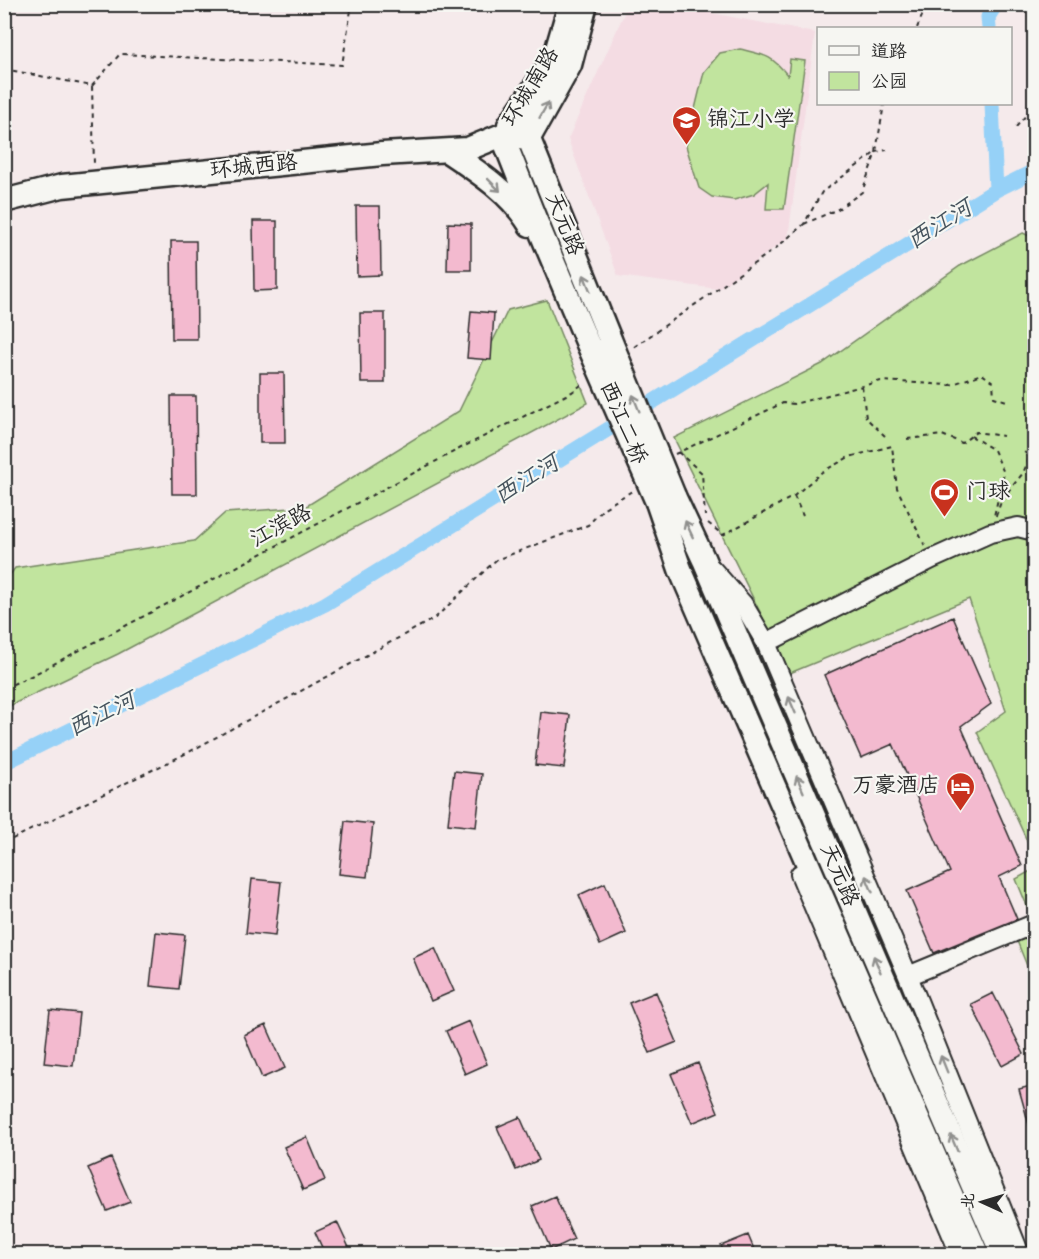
<svg xmlns="http://www.w3.org/2000/svg" width="1039" height="1259" font-family="Mynerve,'LXGW WenKai TC',sans-serif">
  <style>
    .built { fill: #f4dce3 }
    .green { fill: #c1e49e; stroke: #768864; stroke-width: 1.5 }
    .lines { fill: none; stroke-linecap: round; stroke-linejoin: round }
    .canal { stroke: #96d1f7; stroke-width: 15 }
    .building { fill: #f3bacf; stroke: #2b2b2b; stroke-width: 1.5 }
    .minor-casing { stroke: #2b2b2b; stroke-width: 22 }
    .major-casing { stroke: #2b2b2b; stroke-width: 27 }
    .path { stroke: #2b2b2b; stroke-width: 2; stroke-dasharray: 4.5 4.5; stroke-linecap: butt }
    .minor { stroke: #f6f6f2; stroke-width: 18 }
    .major { stroke: #f6f6f2; stroke-width: 22 }
    .major-bridge-casing { stroke: #2b2b2b; stroke-width: 27; stroke-linecap: butt }
    .major-bridge { stroke: #f6f6f2; stroke-width: 22 }
    .oneway { stroke: #90908e }
    .labels { text-anchor: middle; dominant-baseline: central; stroke-width: 4.5; stroke-linejoin: round; paint-order: stroke }
    .street-label { font-size: 22px; fill: #2b2b2b; stroke: #f6f6f2 }
    .poi-label { font-size: 22px; fill: #2b2b2b; stroke: #f6f6f2; text-anchor: start }
    .water-label { font-size: 24px; font-style: italic; fill: #46545e; stroke: #f6f6f2 }
  </style>
  <rect width="100%" height="100%" fill="#f5eaeb"/>
  <filter id="ink" filterUnits="userSpaceOnUse"><feTurbulence type="fractalNoise" baseFrequency=".0167" numOctaves="2"/><feDisplacementMap in="SourceGraphic" scale="12" xChannelSelector="R" yChannelSelector="G"/><feConvolveMatrix kernelMatrix="1 2 1 2 8 2 1 2 1" color-interpolation-filters="sRGB"/></filter>
  <g filter="url(#ink)">
    <path class="built" d="M628,5H670L815,33L788,238L718,289L618,276L568,139Z"/>
    <path class="green" d="M740,49C765,55 772,55 788,76L790,59L805,61L784,209H766L768,183L754,194L734,200L712,197L699,188L686,146L704,72L720,53Z
      M1023,233L1034,238V856L977,732L1006,711L969,599L790,673L674,438L822,364L960,266Z
      M547,300L588,403L118,654L5,708L4,583L15,568L194,541L225,513L305,507L459,411L508,310Z
      M1034,869V923L1016,879Z
      M1034,926V983L1017,941Z"/>
    <g class="lines">
      <path class="canal" d="M989,28L988,17L996,4
        M992,104L996,190
        M4,763L325,604L996,190L1034,171"/>
    </g>
    <path class="building" d="M356,206H380L381,275L357,276Z
      M253,221H277V290L254,291Z
      M448,223L471,224V270H447Z
      M171,241H196L197,339H172Z
      M471,311L494,313L491,360L467,358Z
      M360,313H385V383H361Z
      M260,373H284L285,443H260Z
      M171,396H196L197,494H172Z
      M953,617L991,704L961,726L1022,866L999,877L1017,919L934,953L907,891L950,872L893,744L861,758L824,675Z
      M541,712L570,715L564,768L535,765Z
      M454,771L482,774L476,827L448,824Z
      M345,821L373,824L367,877L339,874Z
      M252,879L281,882L275,936L246,933Z
      M605,883L626,933L600,945L579,895Z
      M156,932L185,935L179,989L150,986Z
      M435,948L454,991L431,1001L413,958Z
      M656,992L677,1042L650,1053L629,1003Z
      M993,993L1024,1054L1002,1066L971,1004Z
      M50,1010L79,1013L73,1066L44,1063Z
      M469,1021L487,1064L465,1074L446,1031Z
      M266,1025L285,1068L262,1078L244,1035Z
      M698,1063L718,1112L692,1123L671,1074Z
      M1035,1085V1132H1031L1019,1089Z
      M520,1117L539,1160L516,1170L497,1127Z
      M307,1137L325,1180L303,1190L284,1147Z
      M111,1158L130,1202L107,1211L88,1168Z
      M555,1196L574,1239L551,1250L532,1206Z
      M337,1222L352,1254H325L315,1232Z
      M748,1235L756,1254H725L721,1246Z"/>
    <g class="lines">
      <defs>
        <path id="minor" d="M712,569L743,604L766,643L908,976L1020,1254
          M766,643L932,559L990,533L1018,527L1034,531
          M800,874L960,1254
          M908,976L1034,924"/>
        <path id="major" d="M518,112L609,337
          M509,125L554,59L570,4
          M502,135L534,216L588,344
          M447,151C477,171 511,193 530,225
          M4,201L62,186L382,154L468,149L502,135L529,138L570,65L586,4
          M674,496L704,560L1002,1254
          M657,502L680,569L977,1254"/>
      </defs>
      <use href="#minor" class="minor-casing"/>
      <use href="#major" class="major-casing"/>
      <path class="path" d="M917,28L927,4
        M4,69L92,86L94,165
        M1034,75V86
        M92,86L120,54L342,65L352,4
        M1016,127L1034,106
        M804,224L838,209L862,192L876,152L887,150
        M634,347L775,249L804,224L822,192L876,152L884,104
        M862,386L866,418L885,436
        M971,436L994,450L1004,473L994,516
        M907,439L942,435L962,443L976,432L1003,436
        M678,452L702,473L705,516
        M675,454L783,403L794,404L881,381L950,385L982,374L993,382L994,397L1010,402
        M794,496L803,516
        M996,516L1002,499L1023,473L1030,457L1023,451
        M708,523L723,535L794,496L822,472L849,457L892,446L897,488L925,546
        M4,688L31,676L461,448L572,392L585,382
        M4,843L189,752L435,618L496,560L588,525L604,508L632,491"/>
      <use href="#minor" class="minor"/>
      <use href="#major" class="major"/>
      <defs>
        <path id="major-bridge" d="M609,337L674,496
          M588,344L657,502"/>
      </defs>
      <use href="#major-bridge" class="major-bridge-casing"/>
      <use href="#major-bridge" class="major-bridge"/>
    </g>
    <defs><path id="oneway-shaft" d="M-6 0H5M1.5-3L5.5 0L1.5 3" fill="none" stroke-width="1.6" stroke-linecap="round" stroke-linejoin="round" transform="scale(1.5)"/></defs>
    <g class="oneway">
      <use href="#oneway-shaft" transform="translate(544 110) rotate(-60)"/>
      <use href="#oneway-shaft" transform="translate(494 185) rotate(45)"/>
      <use href="#oneway-shaft" transform="translate(587 283) rotate(-112)"/>
      <use href="#oneway-shaft" transform="translate(636 403) rotate(-112)"/>
      <use href="#oneway-shaft" transform="translate(689 529) rotate(-115)"/>
      <use href="#oneway-shaft" transform="translate(792 705) rotate(-113)"/>
      <use href="#oneway-shaft" transform="translate(800 784) rotate(-113)"/>
      <use href="#oneway-shaft" transform="translate(869 884) rotate(-113)"/>
      <use href="#oneway-shaft" transform="translate(877 964) rotate(-113)"/>
      <use href="#oneway-shaft" transform="translate(944 1064) rotate(-112)"/>
      <use href="#oneway-shaft" transform="translate(954 1143) rotate(-113)"/>
    </g>
  </g>
  <defs>
    <symbol id="school-pin" viewBox="-11 -11 22 30"><path d="M0 17L-7.5 6A9.5 9.5 0 1 1 7.5 6Z" fill="#c8321e" stroke="#f6f6f2"/><path d="M0-5L7-2L0 1L-7-2ZM-4 1L0 2.5L4 1V4Q0 6-4 4Z" fill="#fff"/></symbol>
    <symbol id="stadium-pin" viewBox="-11 -11 22 30"><path d="M0 17L-7.5 6A9.5 9.5 0 1 1 7.5 6Z" fill="#c8321e" stroke="#f6f6f2"/><path d="M0-5a6.5 5 0 1 0 0 10a6.5 5 0 1 0 0-10ZM-3.5-1.8h7v3.6h-7Z" fill="#fff"/></symbol>
    <symbol id="hotel-pin" viewBox="-11 -11 22 30"><path d="M0 17L-7.5 6A9.5 9.5 0 1 1 7.5 6Z" fill="#c8321e" stroke="#f6f6f2"/><path d="M-6-4.5h1.5V1H6V5H4.5V3h-9V5H-6ZM-4 0a1.8 1.8 0 1 1 3.6 0ZM.5 0V-2.5h3Q6-2.5 6 0Z" fill="#fff"/></symbol>
  </defs>
  <g fill-rule="evenodd">
    <use href="#school-pin" x="670" y="104" width="33" height="45"/>
    <use href="#stadium-pin" x="928" y="476" width="33" height="45"/>
    <use href="#hotel-pin" x="944" y="770" width="33" height="45"/>
  </g>
  <g class="labels">
    <g class="street-label">
      <text transform="translate(531 87) rotate(-59)">环城南路</text>
      <text transform="translate(254 167) rotate(-6)">环城西路</text>
      <text transform="translate(564 224) rotate(68)">天元路</text>
      <text transform="translate(623 423) rotate(67)">西江二桥</text>
      <text transform="translate(281 526) rotate(-28)">江滨路</text>
      <text transform="translate(839 875) rotate(67)">天元路</text>
    </g>
    <g class="poi-label">
      <text x="707" y="120">锦江小学</text>
      <text x="966" y="492">门球</text>
      <text x="940" y="786" text-anchor="end">万豪酒店</text>
    </g>
    <g class="water-label">
      <text transform="translate(940 225) rotate(-32)">西江河</text>
      <text transform="translate(527 480) rotate(-32)">西江河</text>
      <text transform="translate(102 715) rotate(-26)">西江河</text>
    </g>
  </g>
  <rect width="1039" height="1259" fill="none" stroke="#f6f6f2" stroke-width="24"/>
  <rect x="12" y="12" width="1015" height="1235" fill="none" stroke="#2b2b2b" stroke-width="2" filter="url(#ink)"/>
  <rect x="817" y="27" width="195" height="78" fill="#f6f6f2" stroke="#a5a5a2" stroke-width="1.5"/>
  <rect x="829" y="46" width="30" height="9" fill="#f6f6f2" stroke="#a5a5a2" stroke-width="1.5"/>
  <text x="871" y="57" font-size="18" fill="#2b2b2b">道路</text>
  <rect x="829" y="72" width="30" height="18" fill="#c1e49e" stroke="#a5a5a2" stroke-width="1.5"/>
  <text x="871" y="87" font-size="18" fill="#2b2b2b">公园</text>
  <g transform="translate(982 1202) rotate(274)" stroke="#f6f6f2" stroke-width="4.5" paint-order="stroke">
  <path d="M0-4.5L10 22L0 15L-10 22Z" fill="#2b2b2b"/>
  <text y="-9" font-size="16" font-weight="bold" text-anchor="middle" fill="#2b2b2b">北</text>
  </g>
</svg>
